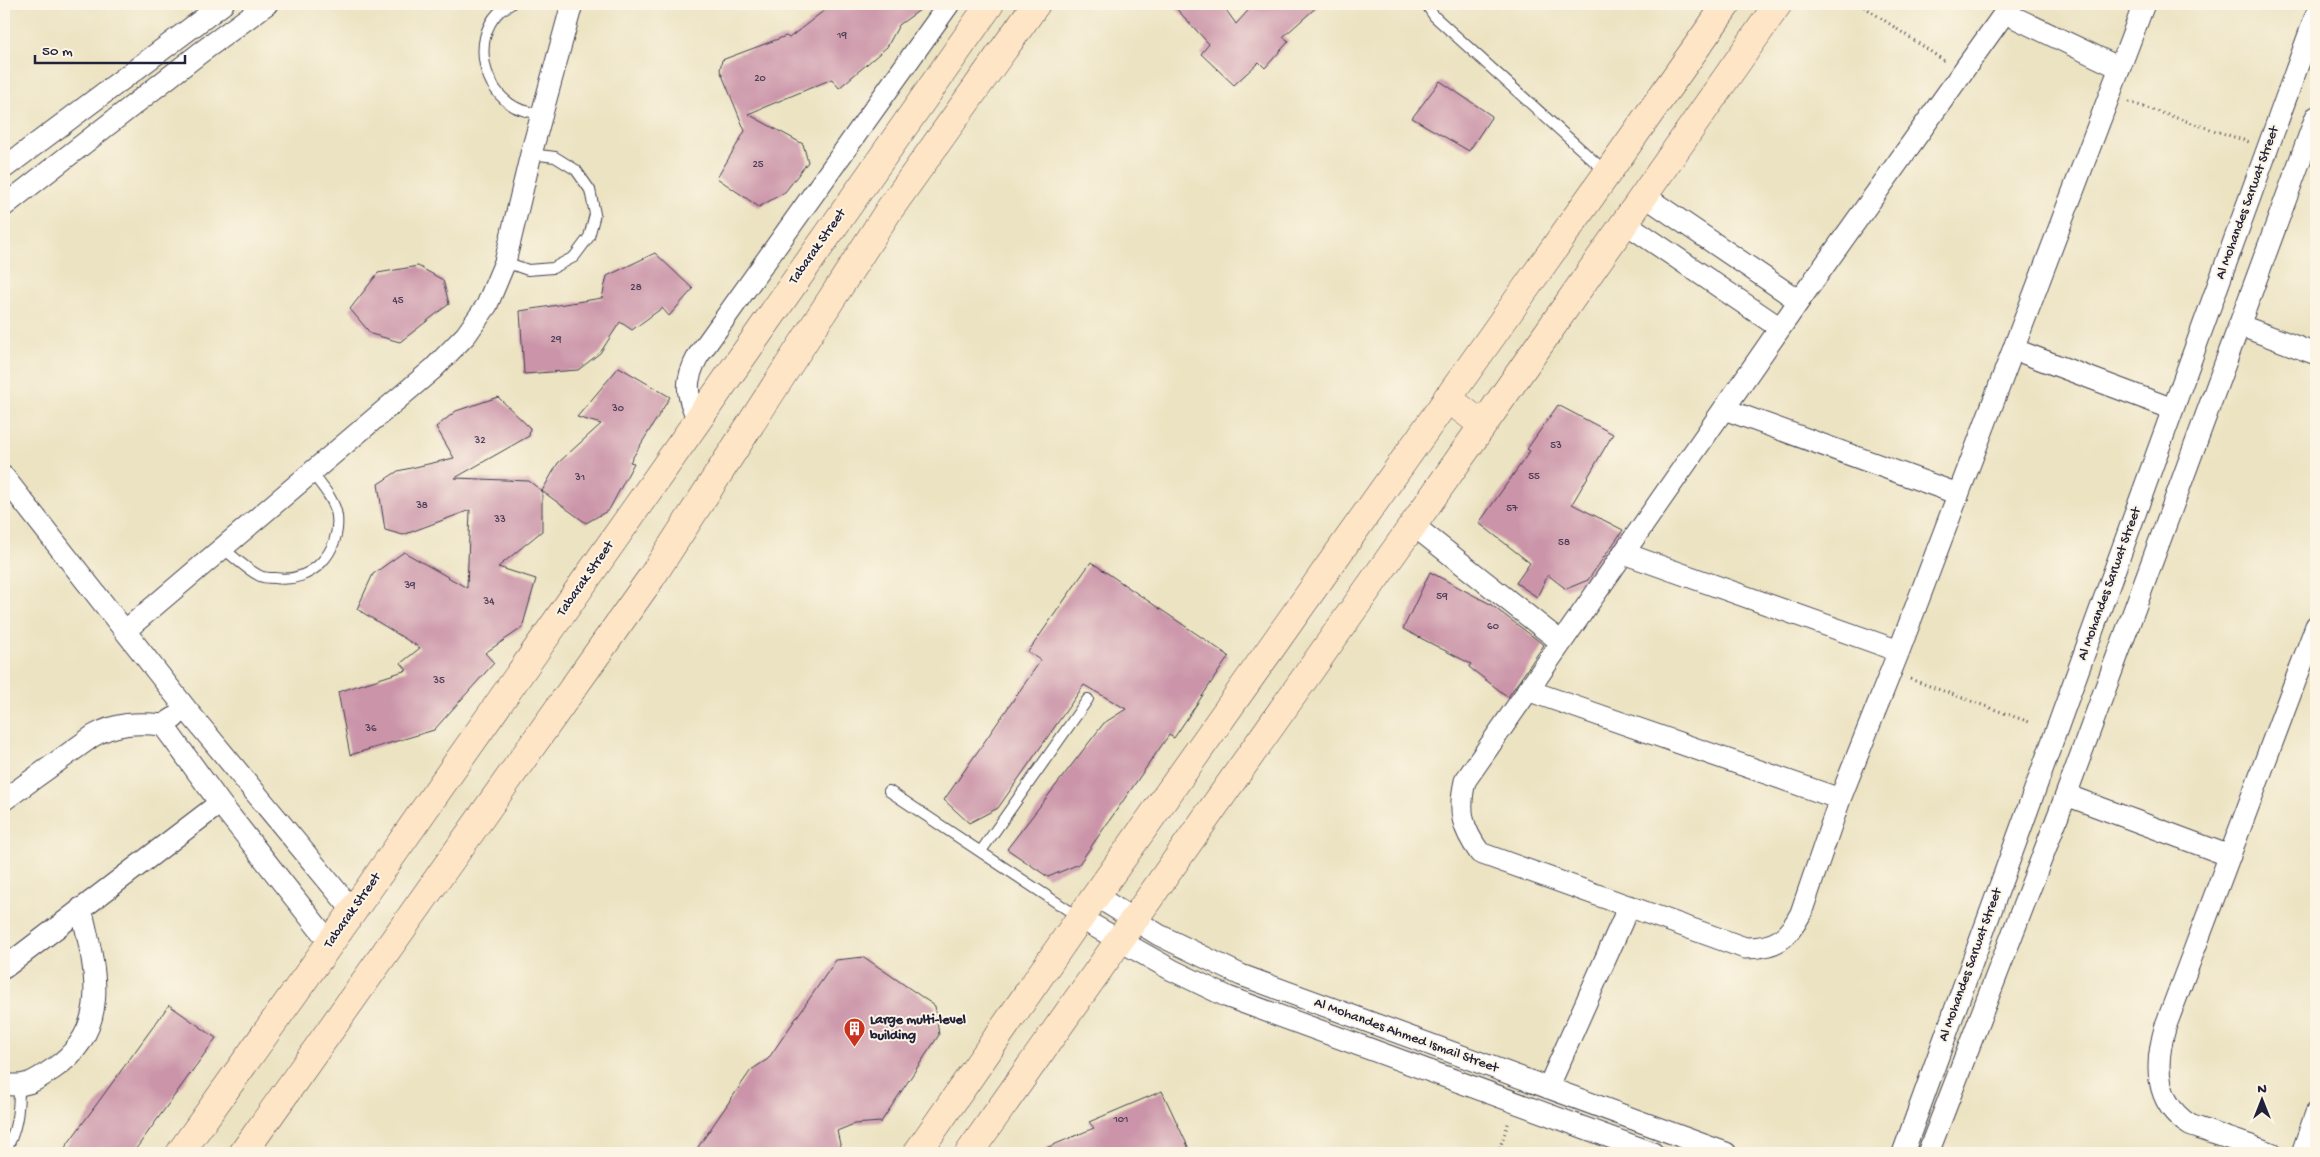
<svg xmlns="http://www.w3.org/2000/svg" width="2320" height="1157" font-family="'Gochi Hand',sans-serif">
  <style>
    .building { fill: #cb94a9 }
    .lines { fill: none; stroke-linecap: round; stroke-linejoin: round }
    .lane-casing { stroke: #403f4f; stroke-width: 12 }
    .street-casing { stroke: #403f4f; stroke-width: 23 }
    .secondary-casing { stroke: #403f4f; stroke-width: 29 }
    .path { stroke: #403f4f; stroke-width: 3; stroke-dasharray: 1 4; stroke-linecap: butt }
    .lane { stroke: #fff; stroke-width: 10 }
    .street { stroke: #fff; stroke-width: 21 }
    .secondary { stroke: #fee5c5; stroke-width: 28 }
    .labels { text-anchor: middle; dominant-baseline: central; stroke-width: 4; stroke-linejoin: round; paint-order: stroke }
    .number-label { font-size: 11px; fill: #4c3e56 }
    .street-label { font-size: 14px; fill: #22223b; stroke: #fcf5e5 }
    .poi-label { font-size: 14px; font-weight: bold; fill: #22223b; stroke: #fcf5e5; text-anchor: start }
  </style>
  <rect width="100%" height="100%" fill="#fcf5e5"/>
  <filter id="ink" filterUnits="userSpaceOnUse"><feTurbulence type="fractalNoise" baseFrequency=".02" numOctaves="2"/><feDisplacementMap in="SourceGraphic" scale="10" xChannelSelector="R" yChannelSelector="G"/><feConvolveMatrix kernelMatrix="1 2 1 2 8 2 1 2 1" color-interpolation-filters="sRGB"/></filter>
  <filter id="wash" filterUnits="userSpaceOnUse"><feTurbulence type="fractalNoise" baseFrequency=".0096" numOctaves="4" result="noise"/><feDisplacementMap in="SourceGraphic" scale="20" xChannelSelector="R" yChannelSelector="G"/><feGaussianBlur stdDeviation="1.12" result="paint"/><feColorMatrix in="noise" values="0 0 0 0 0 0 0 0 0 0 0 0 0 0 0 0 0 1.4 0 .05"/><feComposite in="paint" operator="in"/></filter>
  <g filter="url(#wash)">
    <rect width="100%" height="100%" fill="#ece3c2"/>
    <g id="blocks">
      <path class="building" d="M837,4H928L899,25L887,47L839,88L832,79L748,114L803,144L808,162L785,192L759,207L717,178L745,131L720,70L722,60L786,36L789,38L831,5Z
        M1172,4H1222L1236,24L1254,4H1320L1283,37L1289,41L1265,68L1259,62L1234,85L1201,54L1209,44Z
        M1440,81L1492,116L1469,151L1412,118Z
        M655,253L693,289L669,316L662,308L632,330L620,322L600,353L578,370L524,374L520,311L602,298L607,276Z
        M418,266L443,280L449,304L400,342L371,334L350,309L378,273Z
        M619,367L670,397L630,462L634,463L609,510L586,523L542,491L558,463L601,424L577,417Z
        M498,397L530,428L529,436L455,478L529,481L542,491V531L498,567L536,579L522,628L485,653L494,663L434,730L350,755L338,692L407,670L401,663L420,648L357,609L373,574L404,552L467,588L470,510L403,535L385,530L378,484L398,471L454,458L436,427L456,411Z
        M1558,405L1613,434L1572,504L1623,530L1588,580L1566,589L1548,575L1537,597L1516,583L1530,563L1479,523L1530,451L1527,449Z
        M1091,562L1229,656L1174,738L1169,735L1079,864L1048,877L1007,849L1104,723L1126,709L1084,685L998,808L969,823L944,800L1041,660L1028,652Z
        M1430,572L1490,604L1544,645L1508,697L1469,667L1471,664L1403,629Z
        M864,957L935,1006L939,1035L881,1122L854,1124L837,1131L842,1153H694L751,1070L768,1059L836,960Z
        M169,1005L216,1038L133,1153H61Z
        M1162,1091L1191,1153H1034L1094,1128L1089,1122Z"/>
    </g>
  </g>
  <g filter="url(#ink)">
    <use href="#blocks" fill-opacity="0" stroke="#403f4f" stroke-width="1"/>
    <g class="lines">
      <defs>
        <path id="lane" d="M511,4C507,7 502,9 498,13C472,40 483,90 515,107C522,111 533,112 541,115
          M1426,4L1434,16L1606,172
          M505,262L528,270L553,268L574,257L589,237L595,214L590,190L576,170L555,157L531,154
          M223,548C234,557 246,569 260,576C264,578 270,578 275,578C311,584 341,552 337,516C335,500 321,485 312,473
          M889,791L1080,918
          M981,851L1088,699
          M4,1153C17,1132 19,1111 19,1087"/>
        <path id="street" d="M2011,4L1799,301L1465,781C1458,812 1462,828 1480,853L1745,948C1775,948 1787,940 1801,913L1840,799L1899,651L2144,4
          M2005,13L2120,68
          M4,168L223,4
          M1643,195L1799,301
          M4,206L200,53L267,4
          M1624,222L1780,328
          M2239,325L2316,354
          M2013,349L2173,409
          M1724,409L1958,494
          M698,419C685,394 685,380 698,356L949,4
          M4,477L187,710L353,911
          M1413,525L1561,642
          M1623,553L1899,651
          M126,630L433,369L466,335L487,305L505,262L531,154L572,4
          M1527,690L1840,799
          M163,725L220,803L330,943
          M2066,795L2230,856
          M4,800L93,736C116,723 137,722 163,725L174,718
          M1096,896L1159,935L1241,975L1726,1153
          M1080,918L1172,970L1228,997L1653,1153
          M4,968L220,803
          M4,1084C26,1088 35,1081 53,1069C113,1029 95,967 81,908
          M1548,1088L1629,906
          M1903,1153L2316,15
          M1928,1153L2066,795L2316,117
          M2271,1153C2251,1146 2232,1139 2212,1133C2205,1130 2197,1128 2190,1125C2153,1102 2155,1061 2166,1025L2316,626
          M2302,1153L2316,1113"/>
        <path id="secondary" d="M1447,398L1483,425
          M180,1153L353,911L990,4
          M243,1153L651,578L889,210L1036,4
          M917,1153L1080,918L1727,4
          M969,1153L1413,525L1778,4"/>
      </defs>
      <use href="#lane" class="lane-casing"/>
      <use href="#street" class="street-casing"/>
      <use href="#secondary" class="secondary-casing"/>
      <path class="path" d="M1860,4L1946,62
        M2129,102L2249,142
        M1910,679L2032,723
        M1498,1153L1509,1121"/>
      <use href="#lane" class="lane"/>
      <use href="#street" class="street"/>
      <use href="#secondary" class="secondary"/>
    </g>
  </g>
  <defs>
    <symbol id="building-pin" viewBox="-11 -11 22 30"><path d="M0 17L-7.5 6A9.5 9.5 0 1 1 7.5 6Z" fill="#c8321e" stroke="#fcf5e5"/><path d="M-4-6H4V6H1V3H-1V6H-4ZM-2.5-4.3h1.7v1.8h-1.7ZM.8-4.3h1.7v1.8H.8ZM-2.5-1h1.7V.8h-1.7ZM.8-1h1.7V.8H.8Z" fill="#fff"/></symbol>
  </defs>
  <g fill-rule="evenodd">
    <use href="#building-pin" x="842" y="1016" width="25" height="34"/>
  </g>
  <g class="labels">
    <g class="number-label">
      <text x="842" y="36">19</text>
      <text x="760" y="79">20</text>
      <text x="758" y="165">25</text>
      <text x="636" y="288">28</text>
      <text x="398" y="301">45</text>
      <text x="556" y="340">29</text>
      <text x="618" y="409">30</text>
      <text x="480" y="441">32</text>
      <text x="1556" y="446">53</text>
      <text x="1534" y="477">55</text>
      <text x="580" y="478">31</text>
      <text x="422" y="506">38</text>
      <text x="1512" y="509">57</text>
      <text x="500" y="520">33</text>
      <text x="1564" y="543">58</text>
      <text x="410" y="586">39</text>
      <text x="1442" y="597">59</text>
      <text x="489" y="602">34</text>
      <text x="1493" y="627">60</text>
      <text x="439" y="681">35</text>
      <text x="371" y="729">36</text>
      <text x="1121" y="1120">101</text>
    </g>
    <g class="street-label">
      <text transform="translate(2248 203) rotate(-70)">Al Mohandes Sarwat Street</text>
      <text transform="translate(818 247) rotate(-55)">Tabarak Street</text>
      <text transform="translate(586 579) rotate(-55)">Tabarak Street</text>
      <text transform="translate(2110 584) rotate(-70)">Al Mohandes Sarwat Street</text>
      <text transform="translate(353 911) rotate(-55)">Tabarak Street</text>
      <text transform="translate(1971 965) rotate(-70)">Al Mohandes Sarwat Street</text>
      <text transform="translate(1406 1036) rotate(20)">Al Mohandes Ahmed Ismail Street</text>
    </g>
    <g class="poi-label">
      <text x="870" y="1020">Large multi-level<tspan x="870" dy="16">building</tspan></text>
    </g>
  </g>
  <rect width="2320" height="1157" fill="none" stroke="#fcf5e5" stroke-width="20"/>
  <g transform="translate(2262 1100)" stroke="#fcf5e5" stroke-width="4" paint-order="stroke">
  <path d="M0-4L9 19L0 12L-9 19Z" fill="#22223b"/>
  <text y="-8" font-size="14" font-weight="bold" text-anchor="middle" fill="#22223b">N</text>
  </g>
  <path d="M35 55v8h150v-8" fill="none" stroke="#22223b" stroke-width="2.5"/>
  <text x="42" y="55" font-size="15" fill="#22223b" stroke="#fcf5e5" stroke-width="4" paint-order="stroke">50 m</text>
</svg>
